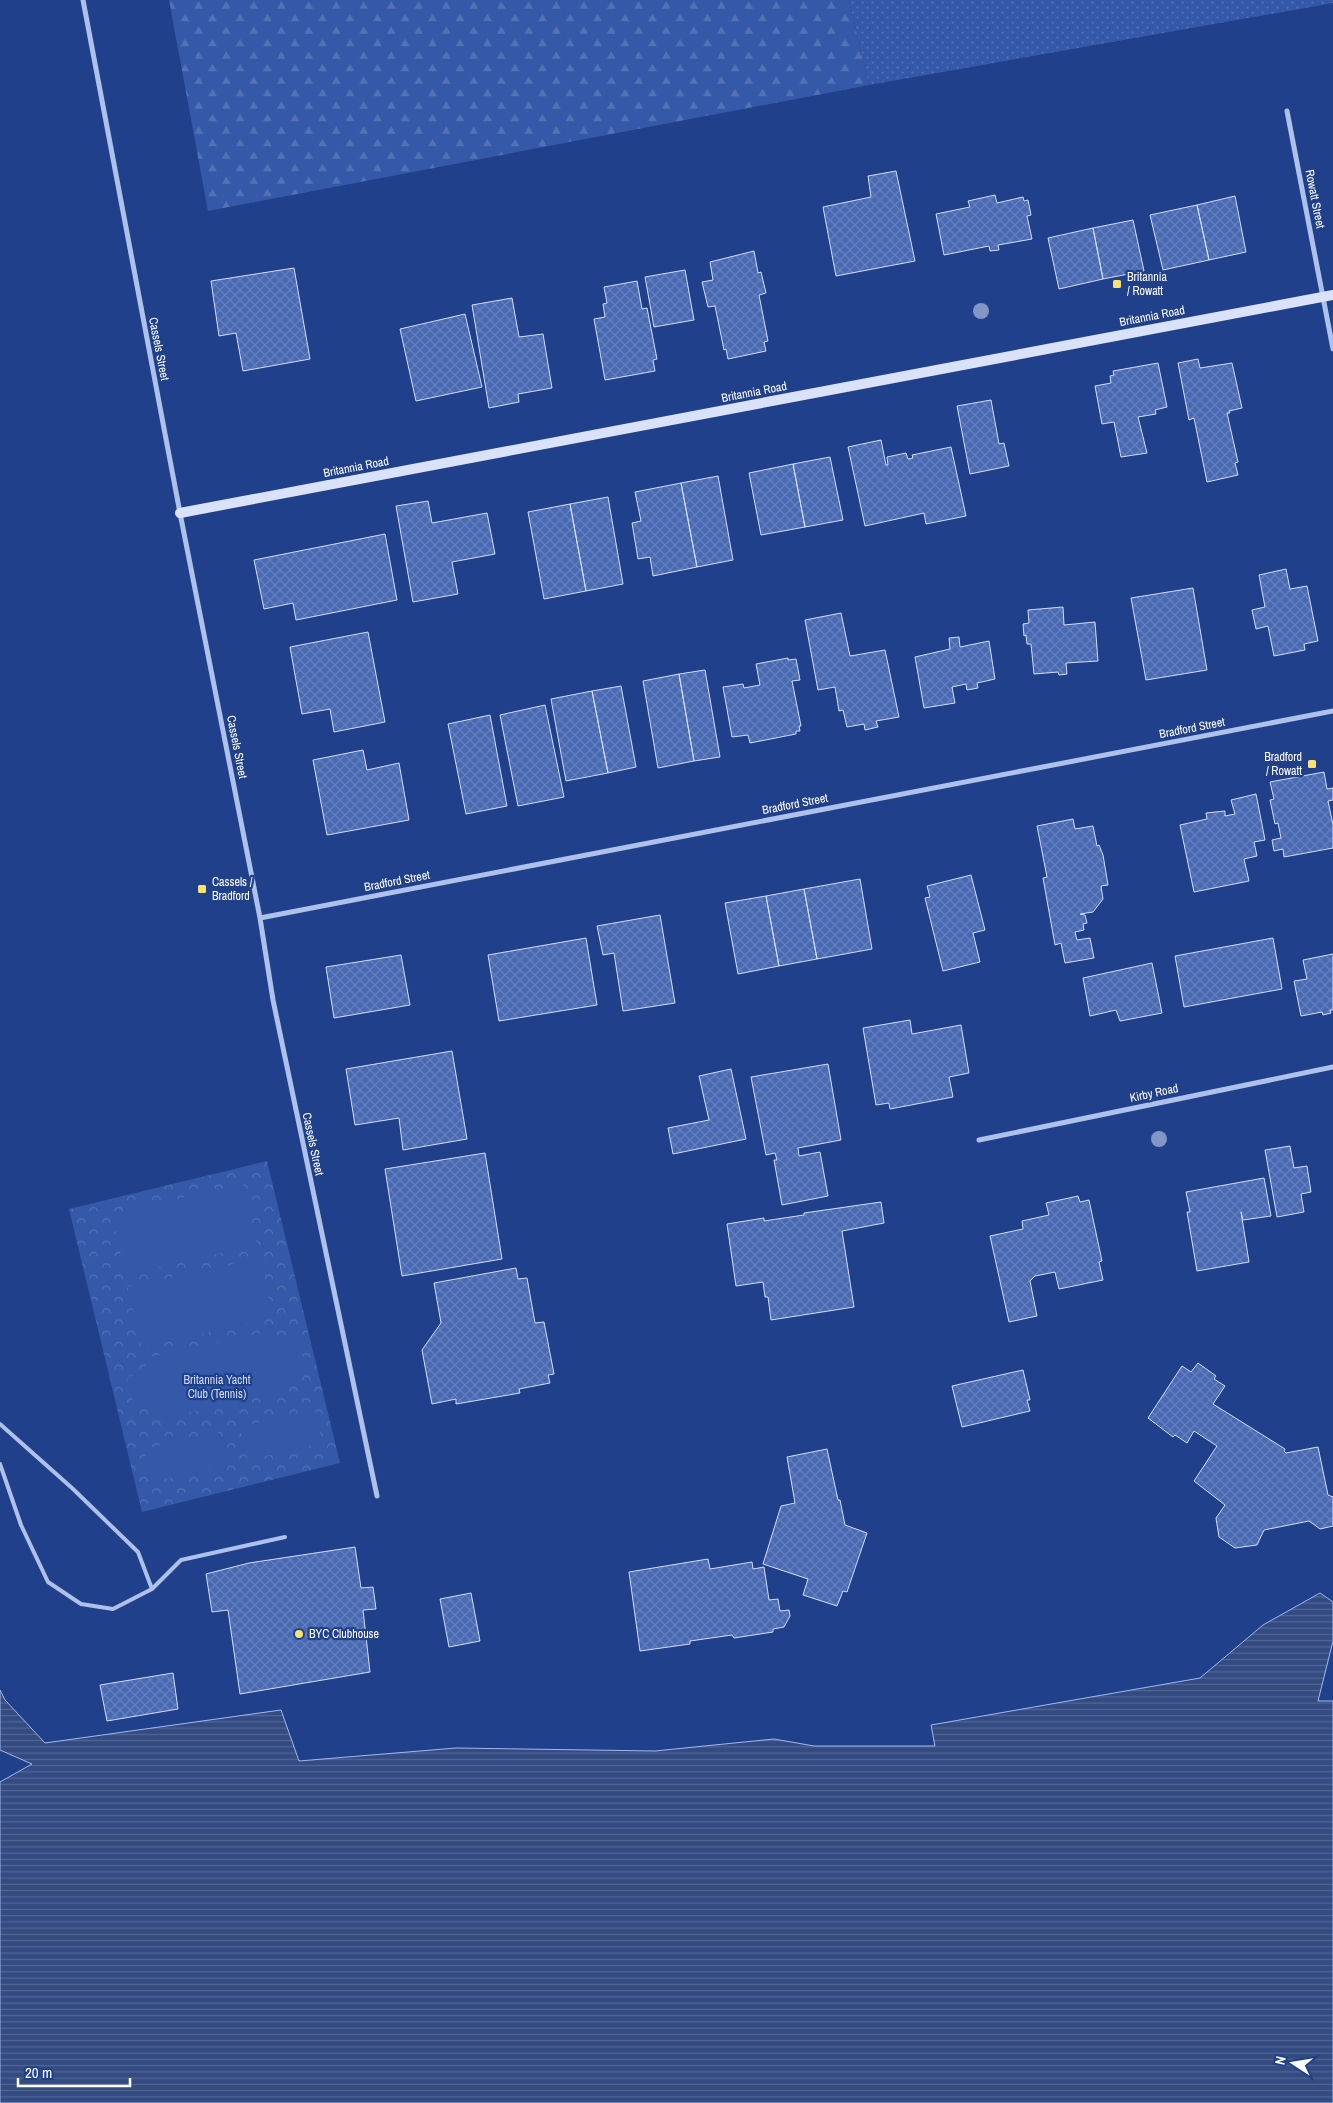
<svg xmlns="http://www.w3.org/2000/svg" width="1333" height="2103" font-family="'Archivo Narrow',sans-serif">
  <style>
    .grass { fill: url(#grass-dots) }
    .forest { fill: url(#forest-firs) }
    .park { fill: url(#park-crowns) }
    .pitch { fill: #3559a8 }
    .water { fill: url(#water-rules); stroke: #a1baec }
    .building { fill: url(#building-cross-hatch); stroke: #d3def8 }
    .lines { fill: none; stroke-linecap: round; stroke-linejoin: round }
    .lane { stroke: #aec1eb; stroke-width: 4 }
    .street { stroke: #aec1eb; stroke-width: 5 }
    .secondary { stroke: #d9e2f9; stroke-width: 10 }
    .tree { fill: #8397c7 }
    .poi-dot { fill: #f8e36f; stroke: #21408b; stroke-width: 2 }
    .labels { text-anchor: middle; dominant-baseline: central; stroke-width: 4.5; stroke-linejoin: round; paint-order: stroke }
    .street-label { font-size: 12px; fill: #fff; stroke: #21408b }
    .poi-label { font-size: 12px; fill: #fff; stroke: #21408b; text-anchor: start }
    .park-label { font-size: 12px; fill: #d3def8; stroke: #21408b }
  </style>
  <defs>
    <pattern id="grass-dots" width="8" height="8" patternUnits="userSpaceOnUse" patternTransform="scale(1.25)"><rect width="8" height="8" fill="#3559a8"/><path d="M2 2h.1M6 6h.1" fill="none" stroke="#5372b5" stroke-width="1.8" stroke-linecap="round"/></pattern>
    <pattern id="forest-firs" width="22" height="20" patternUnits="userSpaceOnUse" patternTransform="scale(1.25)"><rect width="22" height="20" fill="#3559a8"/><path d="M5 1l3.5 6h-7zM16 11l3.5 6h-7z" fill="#5372b5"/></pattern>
    <pattern id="park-crowns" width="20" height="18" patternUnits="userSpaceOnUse" patternTransform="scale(1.25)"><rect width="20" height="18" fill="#3559a8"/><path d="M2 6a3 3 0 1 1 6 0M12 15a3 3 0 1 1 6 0" fill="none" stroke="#5372b5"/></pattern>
    <pattern id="water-rules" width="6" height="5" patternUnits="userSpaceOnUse" patternTransform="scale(1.25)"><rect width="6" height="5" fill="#344b82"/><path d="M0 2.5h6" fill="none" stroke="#526695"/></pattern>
    <pattern id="building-cross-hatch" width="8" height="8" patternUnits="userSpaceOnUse" patternTransform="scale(1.25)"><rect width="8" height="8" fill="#4969b2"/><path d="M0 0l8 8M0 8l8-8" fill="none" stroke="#6480be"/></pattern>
  </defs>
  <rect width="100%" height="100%" fill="#21408b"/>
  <path class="grass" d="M849,0H1333V3L869,85Z"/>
  <path class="forest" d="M169,0H849L869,85L208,211Z"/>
  <path class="park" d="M267,1161L340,1463L142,1512L69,1209Z"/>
  <path class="pitch" d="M243,1184L257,1245L125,1274L112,1214Z
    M260,1258L273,1318L142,1347L128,1287Z
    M276,1330L279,1343L299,1338L306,1372L286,1376L289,1390L158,1419L155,1406L135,1410L127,1377L147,1372L144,1358Z
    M315,1410L322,1443L248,1460L240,1427Z
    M218,1432L226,1466L151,1482L144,1449Z"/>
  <path class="water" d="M1320,1593L1333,1602V1641L1318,1701H1333V2103H0V1782L32,1764L0,1750V1690L5,1700L45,1743L281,1710L299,1761L456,1748L655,1751L774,1739L814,1746H935L931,1725L1200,1678L1263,1625Z"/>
  <path class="building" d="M896,171L915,261L836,276L823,207L871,197L868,176Z
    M995,195L997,203L1023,197L1024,201L1028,200L1031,215L1027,216L1032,239L998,245L999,250L990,251L989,246L944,255L936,214L970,207L968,201Z
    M1235,196L1246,252L1209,260L1197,205Z
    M1197,205L1209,260L1163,270L1150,215Z
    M1133,220L1144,271L1103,279L1093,228Z
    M1093,228L1103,279L1059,289L1048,238Z
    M754,251L758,273L761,272L766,293L759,295L768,341L764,342L766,351L728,359L726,349L724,350L715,306L708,307L702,282L713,280L710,262Z
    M294,268L310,359L243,371L236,333L219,336L211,281Z
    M685,270L694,320L654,327L645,277Z
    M637,281L642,309L647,308L657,359L653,360L655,371L605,380L594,319L605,317L603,304L607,303L604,287Z
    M512,298L519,337L543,334L552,388L518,394L519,402L489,408L472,305Z
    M465,314L482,387L416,401L400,329Z
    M1198,359L1200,368L1232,363L1242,408L1229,411L1230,413H1227L1238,462L1235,463L1238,475L1207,482L1194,418L1189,420L1178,363Z
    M1158,363L1167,407L1155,410L1156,414L1138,417L1147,453L1121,457L1114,422L1102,424L1095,386L1111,383L1110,376L1114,375L1113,371Z
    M991,400L999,444L1004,443L1009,466L970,474L957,406Z
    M881,440L886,465H888L887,457L906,453L908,459L913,458L912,455L951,447L966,516L926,524L924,513L865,526L848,447Z
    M830,457L843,520L805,527L793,464Z
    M793,464L805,527L761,535L749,473Z
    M718,476L733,560L697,567L681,483Z
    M681,483L697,567L653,576L650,557L638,559L632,523L641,521L635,492Z
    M608,497L623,584L586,591L570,504Z
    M428,501L432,523L487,513L495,554L452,562L458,594L413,602L396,506Z
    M570,504L586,591L544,599L528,512Z
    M385,534L397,600L296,620L293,603L264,609L254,560Z
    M1286,569L1290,589L1307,586L1318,641L1304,644L1305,650L1274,656L1268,626L1256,629L1252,610L1265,607L1259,575Z
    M1193,588L1207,670L1146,680L1131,598Z
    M1063,607L1064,625L1095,622L1098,661L1066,663L1067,674L1059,675L1058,672L1034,674L1031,644H1027L1026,635L1024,636L1023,624L1029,623L1028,610Z
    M841,613L850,656L885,650L899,717L876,721L878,727L865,730L864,724L847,727L843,710L839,711L835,687L818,690L805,620Z
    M368,632L385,722L334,732L330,709L302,714L290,647Z
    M959,637L960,647L989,641L995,679L977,683L978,688L967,690L966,684L952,687L955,703L924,708L915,657L950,649L949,638Z
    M788,658V660L796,659L800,680L792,681L801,726H799L800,731H796V734L750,743L748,735L732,737L723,687L743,684L744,688L760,685L756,664Z
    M705,670L720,757L694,761L679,674Z
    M679,674L694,761L658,768L643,681Z
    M621,686L636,767L608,773L592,691Z
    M592,691L608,773L566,781L551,699Z
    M545,705L564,797L518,806L500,715Z
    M490,715L507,806L466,814L448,724Z
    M363,750L367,770L399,763L409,820L327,835L313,760Z
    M1324,772L1327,789L1333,788V800L1328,801L1333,825V848L1284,857L1283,849L1274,851L1272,840L1281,838L1278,823L1275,824L1270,800L1274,799L1270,782Z
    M1256,794L1265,840L1254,842L1257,856L1244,859L1249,881L1194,892L1180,825L1207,819L1206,813L1225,811V816L1235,814L1231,800Z
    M1073,819L1075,829L1093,826L1097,846L1099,845L1103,855L1108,885L1101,886L1103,899L1093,912L1080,914L1085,915L1087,923L1083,924L1084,930L1075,932L1077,940L1090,938L1094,958L1065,963L1061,943L1055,945L1043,878L1047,877L1037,826Z
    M971,875L985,930L973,933L980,962L943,971L925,898L930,897L927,886Z
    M860,879L872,949L817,959L804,889Z
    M804,889L817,959L779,966L766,896Z
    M766,896L779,966L738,974L725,903Z
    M660,915L675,1003L623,1011L614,953L603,955L597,926Z
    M586,938L597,1005L499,1021L488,955Z
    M1273,938L1282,989L1184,1007L1175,956Z
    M1333,954V1010H1330L1331,1013L1323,1015L1322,1012L1301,1016L1294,981L1307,979L1303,960Z
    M401,955L410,1005L334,1018L326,967Z
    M1152,963L1162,1013L1120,1021L1116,1010L1090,1016L1083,978Z
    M910,1020L912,1034L961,1025L969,1073L949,1077L953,1097L890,1109L889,1103L876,1105L863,1028Z
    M452,1051L467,1139L403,1150L399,1118L355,1125L346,1069Z
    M828,1064L841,1140L798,1148L799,1156L820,1152L828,1196L782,1205L774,1160H777L775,1153L766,1155L751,1077Z
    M731,1069L746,1139L673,1154L668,1128L709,1120L699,1076Z
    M1290,1146L1294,1168L1307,1166L1311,1192L1301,1194L1304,1212L1277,1217L1265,1150Z
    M485,1153L502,1259L402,1276L385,1169Z
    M1264,1178L1271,1216L1243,1220L1241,1212L1249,1262L1197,1271L1187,1212H1190L1186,1192Z
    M1078,1196L1080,1202L1089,1200L1102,1261L1099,1262L1103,1280L1059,1289L1055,1272L1035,1276L1030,1281L1037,1316L1009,1322L990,1236L1023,1229L1022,1221L1049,1215L1046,1203Z
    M881,1202L884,1223L842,1231L854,1307L771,1320L768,1297H765L763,1282L736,1286L727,1224L764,1218V1221L804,1215V1213Z
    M516,1268L518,1279L527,1278L535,1323L544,1322L554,1374L548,1375L550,1383L519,1389L520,1393L456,1404V1399L432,1404L422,1350L441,1323L434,1283Z
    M1198,1363L1216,1376L1214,1379L1225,1386L1213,1404L1285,1449L1284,1451L1286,1453L1318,1447L1328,1495L1333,1497V1526L1320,1529L1309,1521L1264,1530L1257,1545L1235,1548L1219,1537L1216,1518L1225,1505L1194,1481L1217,1446L1194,1431L1187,1443L1175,1435L1173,1437L1148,1418L1182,1366L1191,1372Z
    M1023,1370L1030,1400H1027L1030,1411L962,1427L952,1386Z
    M827,1449L838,1500H840L845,1525L867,1533L847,1592L843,1591L837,1606L803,1595L808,1579L763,1564L781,1506L795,1503L787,1457Z
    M355,1547L361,1588L373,1587L376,1609L363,1610L370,1672L240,1694L228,1610L212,1612L206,1574L249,1563Z
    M708,1559L710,1569L752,1562L753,1569L764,1567L769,1600L778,1599L780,1611L789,1610L790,1616L784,1627L773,1629V1632L734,1638L732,1635L690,1641V1644L640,1651L629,1572Z
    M471,1593L480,1641L449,1647L440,1599Z
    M173,1673L178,1709L107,1721L100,1685Z"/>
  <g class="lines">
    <path class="lane" d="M0,1424L72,1488L138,1552L152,1589
      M0,1464L21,1525L48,1582L81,1604L113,1609L152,1589L181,1560L285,1537"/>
    <path class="street" d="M83,0L180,513L260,918L273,1000L377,1496
      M1287,111L1333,349
      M260,918L1333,711
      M979,1140L1333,1067"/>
    <path class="secondary" d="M180,513L1333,295"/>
  </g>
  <g class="tree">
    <circle cx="981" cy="311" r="8"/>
    <circle cx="1159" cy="1139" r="8"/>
  </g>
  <g class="poi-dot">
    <rect x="1112" y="279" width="10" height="10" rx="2.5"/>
    <rect x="1307" y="759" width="10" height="10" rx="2.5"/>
    <rect x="197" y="884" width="10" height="10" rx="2.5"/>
    <circle cx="299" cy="1634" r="5"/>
  </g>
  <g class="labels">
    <g class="street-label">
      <text transform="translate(1315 199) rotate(79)">Rowatt Street</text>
      <text transform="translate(1152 316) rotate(-11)">Britannia Road</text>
      <text transform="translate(159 349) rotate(79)">Cassels Street</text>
      <text transform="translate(754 392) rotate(-11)">Britannia Road</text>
      <text transform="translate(356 467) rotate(-11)">Britannia Road</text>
      <text transform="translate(1192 728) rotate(-11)">Bradford Street</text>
      <text transform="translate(237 747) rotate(79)">Cassels Street</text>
      <text transform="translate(795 804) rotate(-11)">Bradford Street</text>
      <text transform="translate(397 881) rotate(-11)">Bradford Street</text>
      <text transform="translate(1154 1093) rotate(-12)">Kirby Road</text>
      <text transform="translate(313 1144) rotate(78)">Cassels Street</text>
    </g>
    <g class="poi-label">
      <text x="1127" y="277">Britannia<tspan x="1127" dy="14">/ Rowatt</tspan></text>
      <text x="1302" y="757" text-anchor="end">Bradford<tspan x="1302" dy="14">/ Rowatt</tspan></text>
      <text x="212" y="882">Cassels /<tspan x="212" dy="14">Bradford</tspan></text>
      <text x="309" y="1634">BYC Clubhouse</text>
    </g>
    <g class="park-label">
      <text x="217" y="1380">Britannia Yacht<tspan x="217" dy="14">Club (Tennis)</tspan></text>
    </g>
  </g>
  <g transform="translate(1293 2063) rotate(282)" stroke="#21408b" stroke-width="4" paint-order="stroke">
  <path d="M0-4L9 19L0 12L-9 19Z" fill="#ffffff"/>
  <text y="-8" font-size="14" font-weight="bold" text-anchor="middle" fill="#ffffff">N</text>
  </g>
  <path d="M18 2078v8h112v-8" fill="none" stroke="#ffffff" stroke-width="2.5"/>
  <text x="25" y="2078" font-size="15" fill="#ffffff" stroke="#21408b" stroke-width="4" paint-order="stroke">20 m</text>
</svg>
